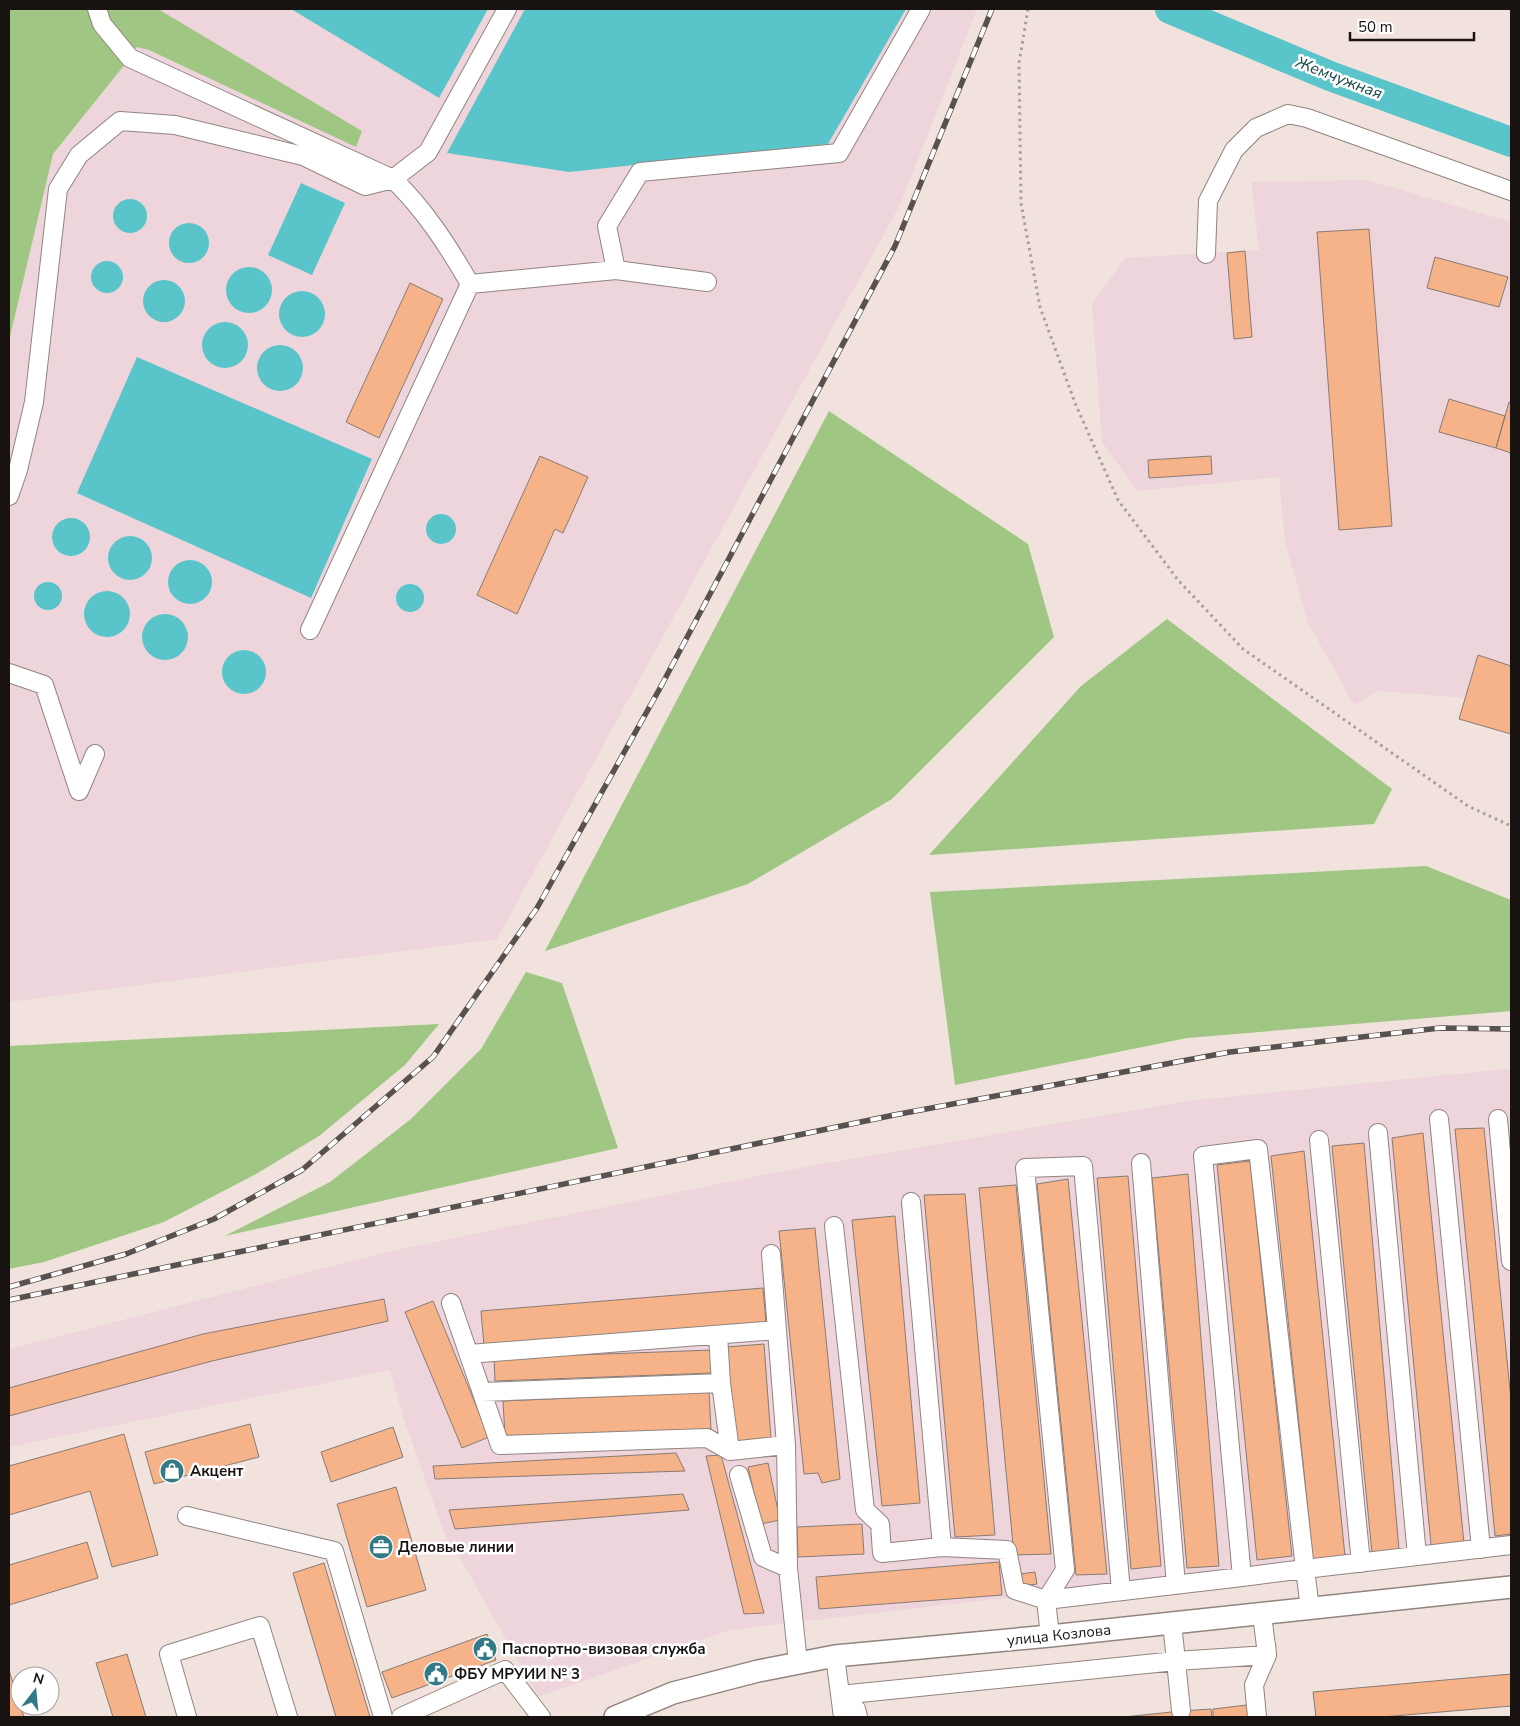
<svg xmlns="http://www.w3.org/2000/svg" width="1520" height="1726" font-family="'Nunito Sans',sans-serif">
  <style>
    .industrial { fill: #eed5dc }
    .forest { fill: #a0c684 }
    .water { fill: #59c4ca }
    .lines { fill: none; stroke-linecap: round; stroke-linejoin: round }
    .river { stroke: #59c4ca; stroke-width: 30 }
    .building { fill: #f6b288; stroke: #877b74 }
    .minor-casing { stroke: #91847f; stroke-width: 20 }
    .major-casing { stroke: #91847f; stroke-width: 24 }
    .path { stroke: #a99d99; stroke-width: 3; stroke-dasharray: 2.5 4; stroke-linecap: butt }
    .minor { stroke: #fff; stroke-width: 18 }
    .major { stroke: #fff; stroke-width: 21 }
    .rail-casing { stroke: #59514e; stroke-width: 5.5 }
    .rail { stroke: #fff; stroke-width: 4; stroke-dasharray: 11; stroke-linecap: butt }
    .labels { text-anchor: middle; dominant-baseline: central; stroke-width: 5; stroke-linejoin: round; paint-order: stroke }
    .poi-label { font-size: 15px; font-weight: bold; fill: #181311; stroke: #fff; text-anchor: start }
    .street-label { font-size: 15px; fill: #181311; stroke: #fff }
    .water-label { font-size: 16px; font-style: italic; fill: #154648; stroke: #fff }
  </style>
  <rect width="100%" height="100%" fill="#f2e2dd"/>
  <path class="industrial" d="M158,9H977L901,203L497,939L9,1002V341L53,154L130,58Z
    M1367,180L1511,222V734L1459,719L1465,698L1378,691L1354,705L1308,623L1285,542L1279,477L1137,491L1102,442L1092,304L1125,258L1259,250L1251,182Z
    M1506,1069L1511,1070V1539L730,1630L538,1697L463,1563L446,1538L403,1417L390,1370L9,1447V1349L391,1251L771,1173L1187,1101Z"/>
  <path class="forest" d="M9,9H158L362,131L356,147L149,50L136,47L130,58L53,154L9,341Z
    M829,411L1028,544L1054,637L892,799L748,884L545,951Z
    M1167,619L1392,789L1374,824L929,855L1081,686Z
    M1426,866L1511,900V1011L1187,1038L955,1085L930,892Z
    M526,972L562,983L618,1148L225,1236L330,1182L411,1119L481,1049Z
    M439,1024L405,1065L319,1136L256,1174L164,1222L44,1262L9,1269V1046Z"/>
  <path class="water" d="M291,9H488L439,98Z
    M525,9H906L828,144L569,172L447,153Z
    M301,183L345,203L312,275L268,255Z
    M113 216a17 17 0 1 1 34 0a17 17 0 1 1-34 0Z
    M169 243a20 20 0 1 1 40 0a20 20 0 1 1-40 0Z
    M91 277a16 16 0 1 1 32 0a16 16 0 1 1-32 0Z
    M226 290a23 23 0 1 1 46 0a23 23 0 1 1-46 0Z
    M143 301a21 21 0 1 1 42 0a21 21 0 1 1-42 0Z
    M279 314a23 23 0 1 1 46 0a23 23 0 1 1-46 0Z
    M202 345a23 23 0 1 1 46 0a23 23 0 1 1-46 0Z
    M257 368a23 23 0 1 1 46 0a23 23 0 1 1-46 0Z
    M137,357L372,459L311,598L77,493Z
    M426 529a15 15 0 1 1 30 0a15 15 0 1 1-30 0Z
    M52 537a19 19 0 1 1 38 0a19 19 0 1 1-38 0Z
    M108 558a22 22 0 1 1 44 0a22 22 0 1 1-44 0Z
    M168 582a22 22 0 1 1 44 0a22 22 0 1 1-44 0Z
    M34 596a14 14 0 1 1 28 0a14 14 0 1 1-28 0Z
    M396 598a14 14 0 1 1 28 0a14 14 0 1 1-28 0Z
    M84 614a23 23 0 1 1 46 0a23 23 0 1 1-46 0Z
    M142 637a23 23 0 1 1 46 0a23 23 0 1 1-46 0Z
    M222 672a22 22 0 1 1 44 0a22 22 0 1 1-44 0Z"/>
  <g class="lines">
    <path class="river" d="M1170,9L1330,76L1511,142"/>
  </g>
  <path class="building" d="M1369,229L1392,526L1339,530L1317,232Z
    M1245,251L1252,337L1234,339L1227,253Z
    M1435,257L1508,277L1499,307L1427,288Z
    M410,283L443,299L379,438L346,422Z
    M1449,399L1505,416L1496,448L1439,432Z
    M1509,402L1511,403V453L1496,448Z
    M540,456L588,477L563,533L555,529L517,614L477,595Z
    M1211,456L1212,474L1149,478L1148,460Z
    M1478,655L1511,666V734L1459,719Z
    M1484,1128L1511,1400V1534L1495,1536L1455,1129Z
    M1423,1133L1464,1543L1431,1545L1392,1138Z
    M1364,1143L1399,1550L1372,1553L1332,1146Z
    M1304,1151L1345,1556L1313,1559L1271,1156Z
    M1250,1161L1292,1556L1257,1560L1217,1165Z
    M1188,1174L1219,1566L1187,1568L1152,1178Z
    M1128,1176L1161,1566L1131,1569L1097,1178Z
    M1068,1179L1107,1574L1076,1575L1037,1184Z
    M1016,1185L1051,1554L1014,1555L979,1188Z
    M965,1194L995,1535L955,1537L924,1195Z
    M895,1216L920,1503L882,1506L852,1220Z
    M815,1228L840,1479L822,1483L818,1473L804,1474L779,1231Z
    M763,1288L766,1323L484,1346L481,1311Z
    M384,1299L388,1321L212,1361L9,1416V1388L203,1334Z
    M433,1301L489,1437L462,1448L405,1312Z
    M764,1344L771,1439L733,1442L726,1347Z
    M713,1350V1373L495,1381L494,1358Z
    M709,1392L711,1429L505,1437L503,1401Z
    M250,1424L259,1457L154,1484L145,1452Z
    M393,1427L403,1457L331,1482L321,1452Z
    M124,1434L158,1555L112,1567L90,1491L9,1515V1466Z
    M676,1453L685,1471L435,1479L433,1466Z
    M721,1455L764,1613L744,1614L706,1456Z
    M768,1463L780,1520L761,1524L748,1467Z
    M396,1487L426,1590L367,1607L337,1504Z
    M683,1494L689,1510L455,1529L449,1510Z
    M862,1524L864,1554L798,1557L797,1527Z
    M87,1542L98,1578L9,1605V1565Z
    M999,1562L1002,1595L819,1609L816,1577Z
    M324,1563L370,1717H336L293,1573Z
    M1035,1572L1037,1584L1022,1586L1020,1574Z
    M487,1634L496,1660L392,1698L382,1672Z
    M127,1654L146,1717H113L96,1663Z
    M9,1670L20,1706L24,1717H9Z
    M1511,1674V1706L1382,1717H1316L1313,1692Z
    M1247,1705L1249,1717H1213V1709Z
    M1211,1709L1212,1717H1124L1181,1711Z"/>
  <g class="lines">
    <defs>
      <path id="minor" d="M97,9L102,24L130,58L393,179C425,210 448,246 470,284L310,630
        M1206,254L1208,201L1234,150L1256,128L1288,114L1307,118L1511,191
        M616,270L707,282
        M470,284L616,270L607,226L640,172L839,153L921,9
        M9,496L18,470L34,402L58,189L79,155L120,121L175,125L303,156L365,186L393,179L428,152L507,9
        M9,673L44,685L79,791L95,754
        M1439,1119L1481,1549
        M1498,1119L1511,1261
        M1378,1133L1417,1556
        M1319,1140L1361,1563
        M1258,1149L1305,1569L1242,1577L1203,1156Z
        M1141,1163L1176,1585
        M911,1202L942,1547L1007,1550L1015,1590L1046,1600L1050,1636
        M834,1226L865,1510L880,1524L882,1553L942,1547
        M771,1254L786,1445
        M451,1303L500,1445L707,1438L730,1451L786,1445L788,1568L798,1663
        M718,1335L721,1383
        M469,1354L777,1330
        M482,1392L721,1383L730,1451
        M739,1475L763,1557L788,1568
        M187,1516L334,1551L383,1717
        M1046,1600L1065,1570L1025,1168L1083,1166L1121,1591
        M1046,1600L1242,1577
        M1310,1609L1305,1569L1511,1545
        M1172,1623L1176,1661L1267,1655L1262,1614
        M835,1656L843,1717
        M840,1695L1176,1661L1181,1711
        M842,1711L856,1709L858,1717
        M187,1717L169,1654L260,1626L288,1717
        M401,1717L505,1670L541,1717
        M1257,1717L1254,1685L1267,1655L1266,1644"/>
      <path id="major" d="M615,1717L673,1693L758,1671L835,1656L1050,1636L1511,1587"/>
    </defs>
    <use href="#minor" class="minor-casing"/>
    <use href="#major" class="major-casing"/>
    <path class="path" d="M1028,9L1019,63L1021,203L1040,307L1075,403L1118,500L1178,580L1243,649L1468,806L1511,826"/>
    <use href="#minor" class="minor"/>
    <use href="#major" class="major"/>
    <defs>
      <path id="rail" d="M9,1287L126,1254L214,1219L302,1170L433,1057L537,908L659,690L895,246L992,9
        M9,1300L894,1115L1230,1052L1440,1028L1511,1029"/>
    </defs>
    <use href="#rail" class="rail-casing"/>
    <use href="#rail" class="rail"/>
  </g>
  <defs>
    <symbol id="shop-disc" viewBox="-11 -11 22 22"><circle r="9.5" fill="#347a86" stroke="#fff"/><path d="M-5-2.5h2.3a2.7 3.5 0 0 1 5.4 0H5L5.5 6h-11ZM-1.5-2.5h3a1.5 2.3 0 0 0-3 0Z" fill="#fff"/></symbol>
    <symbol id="office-disc" viewBox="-11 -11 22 22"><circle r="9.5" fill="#347a86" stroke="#fff"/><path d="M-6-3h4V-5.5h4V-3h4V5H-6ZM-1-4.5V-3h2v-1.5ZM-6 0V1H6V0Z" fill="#fff"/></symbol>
    <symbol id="civic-disc" viewBox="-11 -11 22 22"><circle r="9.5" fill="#347a86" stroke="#fff"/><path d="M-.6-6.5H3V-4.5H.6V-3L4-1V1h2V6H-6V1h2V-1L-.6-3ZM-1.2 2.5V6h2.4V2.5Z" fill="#fff"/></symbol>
  </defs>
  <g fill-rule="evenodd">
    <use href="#shop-disc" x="158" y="1457" width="28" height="28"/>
    <use href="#office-disc" x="367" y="1533" width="28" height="28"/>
    <use href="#civic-disc" x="471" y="1635" width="28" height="28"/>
    <use href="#civic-disc" x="422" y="1660" width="28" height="28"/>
  </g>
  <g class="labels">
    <g class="poi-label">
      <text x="190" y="1471">Акцент</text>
      <text x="398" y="1547">Деловые линии</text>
      <text x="502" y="1649">Паспортно-визовая служба</text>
      <text x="454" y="1674">ФБУ МРУИИ № 3</text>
    </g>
    <g class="street-label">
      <text transform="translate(1059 1635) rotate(-6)">улица Козлова</text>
    </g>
    <g class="water-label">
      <text transform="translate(1339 78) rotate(21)">Жемчужная</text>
    </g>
  </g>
  <rect width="1520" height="1726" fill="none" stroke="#181311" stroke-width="20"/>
  <g transform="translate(35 1691) rotate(16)"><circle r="24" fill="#ffffff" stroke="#a3a1a0"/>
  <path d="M0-4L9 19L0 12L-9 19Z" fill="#347a86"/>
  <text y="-8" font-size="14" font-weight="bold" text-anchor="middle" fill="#181311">N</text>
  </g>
  <path d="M1350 32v8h124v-8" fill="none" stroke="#181311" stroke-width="2.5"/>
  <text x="1358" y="32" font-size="15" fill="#181311" stroke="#ffffff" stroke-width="4" paint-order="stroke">50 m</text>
</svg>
